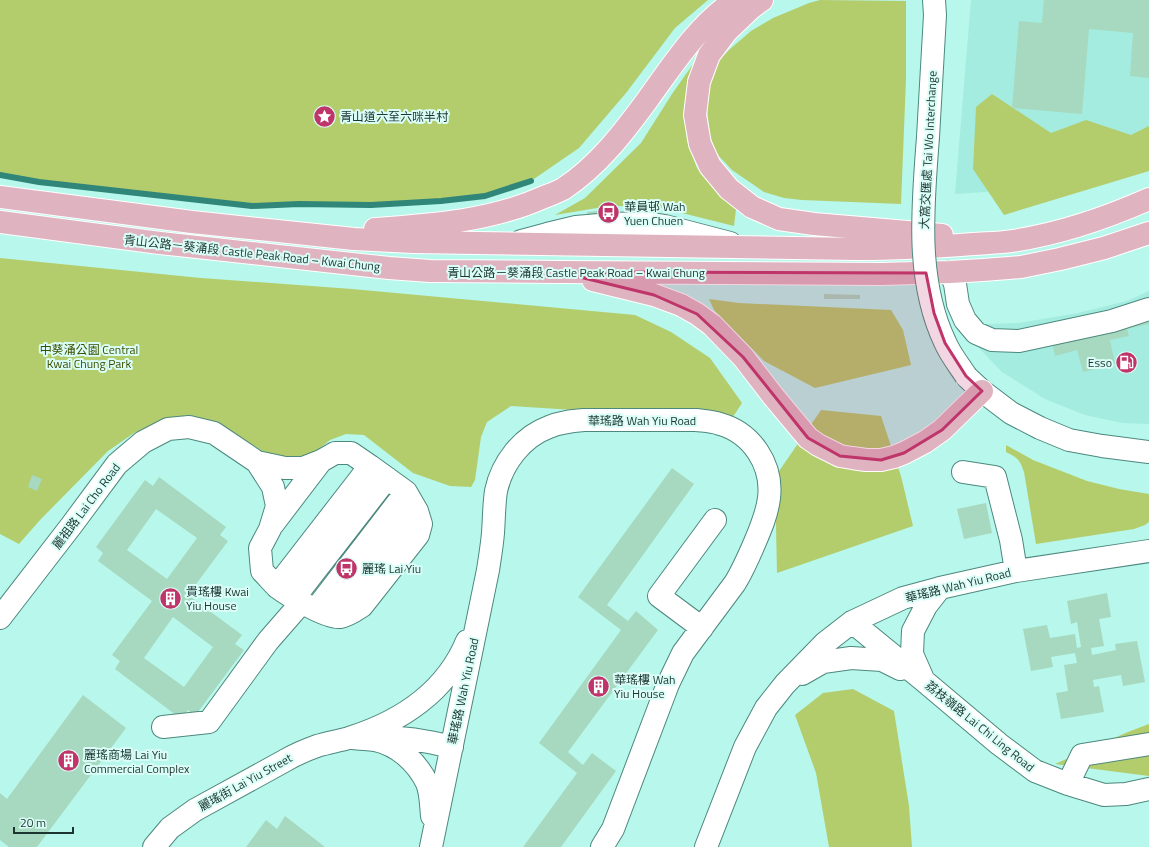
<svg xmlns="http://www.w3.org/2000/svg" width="1149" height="847" font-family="'Titillium Web','Noto Sans TC',sans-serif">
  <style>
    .built { fill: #a4ecdf }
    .green { fill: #b3cd6c }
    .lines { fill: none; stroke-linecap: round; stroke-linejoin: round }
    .stream { stroke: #2f8679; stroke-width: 6 }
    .building { fill: #a6d9bf; fill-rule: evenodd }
    .minor-casing { stroke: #4c887e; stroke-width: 24 }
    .major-casing { stroke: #fff; stroke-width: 24 }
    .minor { stroke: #fff; stroke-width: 22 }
    .major { stroke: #dfb4c0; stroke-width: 22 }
    .minor-bridge-casing { stroke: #4c887e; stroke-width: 24; stroke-linecap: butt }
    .minor-bridge { stroke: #fff; stroke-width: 22 }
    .marked { fill: #bf3469; fill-opacity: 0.2; stroke: #bf3469; stroke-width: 3; stroke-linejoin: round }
    .labels { text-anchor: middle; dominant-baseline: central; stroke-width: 4; stroke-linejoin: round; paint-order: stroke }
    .poi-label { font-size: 12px; fill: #1c3531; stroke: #dafef7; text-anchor: start }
    .street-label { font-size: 12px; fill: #1c3531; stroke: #dafef7 }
    .park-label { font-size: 12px; fill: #3d4d00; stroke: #dafef7 }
  </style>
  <rect width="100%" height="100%" fill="#b8f7eb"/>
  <path class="built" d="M971,0H1149V148L1043,188L955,194Z
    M1149,291V424L1122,423L1085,415L1045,399L1002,372L978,347L962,325L1019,323L1078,313L1127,301Z"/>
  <path class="green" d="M0,0H708L675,28L626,93L579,148L531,181L485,196L441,201L371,205L299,204L252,206L39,182L0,175Z
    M820,0L906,1V79L901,204L802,200L784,198L764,192L732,170L716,153L710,135L707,109L709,90L715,64L730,49L751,31L773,18L809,3Z
    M703,50L685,113L687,141L697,168L714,189L736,209L734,226L654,206H609L555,215L585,198L641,143L672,94Z
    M992,94L1051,133L1086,120L1131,135L1149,126V171L1004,215L973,169L976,107Z
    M0,258L201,278L352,289L635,315L671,332L710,358L742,403L731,420L511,406L487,422L481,437L475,480L471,487L450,486L413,473L364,435L346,434L330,440L315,452L301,460L272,457L217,422L189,415L163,419L134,433L108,451L40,520L19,544L0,534Z
    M709,299L739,303L891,310L903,330L911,365L815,388L764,361L714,310Z
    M821,410L881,416L901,476L913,526L777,573L775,477Z
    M1006,445L1033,460L1087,481L1119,489L1149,494V522L1145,525L1134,529L1036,544L1024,472C1020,460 1017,457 1006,452Z
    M853,689L894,711L909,806L912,847H829L816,773L795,715L823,693Z
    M1149,724V776L1055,764L1128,732Z"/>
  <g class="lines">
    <path class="stream" d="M0,175L39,182L252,206L299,204L371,205L441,201L485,196L531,181"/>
  </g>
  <path class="building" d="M1044,0H1149V78L1130,76L1133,33L1089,29L1082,114L1012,108L1019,21L1042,23Z
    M608,210L609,215L588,217L587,212Z
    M824,294L860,295V299H824Z
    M1149,307V324L1127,329L1129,336L1110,340L1115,364L1083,372L1077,350L1055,356L1050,332Z
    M672,468L694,484L607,605L628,621L636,611L658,630L568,752L583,765L592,753L616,771L561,847H523L577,773L539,743L621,630L578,597Z
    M32,475L42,479L37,491L28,487Z
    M159,477L226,527L220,535L228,541L188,595L242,635L235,644L244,650L195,716L188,710L181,719L115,669L120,661L112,655L152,601L98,561L103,553L96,547L145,480L153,486ZM156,509L197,538L167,579L127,550ZM173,617L213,647L184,687L144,658Z
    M986,503L992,533L964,539L957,509Z
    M358,531L362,534L336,566L333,563Z
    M1107,593L1111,617L1099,619L1104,646L1091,648L1092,655L1116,650L1115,644L1137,641L1145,682L1123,686L1121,675L1093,680L1094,687L1099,686L1104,712L1061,719L1056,693L1068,691L1064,665L1077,663L1075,653L1051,657L1053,667L1031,671L1023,629L1047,625L1050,638L1075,634L1077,648L1081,647L1077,622L1071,624L1067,601Z
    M83,695L126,728L37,847H9L0,840V793L7,799Z
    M285,816L325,847H246L266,820L277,829Z"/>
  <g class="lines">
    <defs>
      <path id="minor" d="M928,137L935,15L934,0
        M521,241L547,234L576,227L611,224L646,223L665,226L730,243
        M950,272L955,284L958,304L965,320L976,333L992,340L1019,341L1112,321L1149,309
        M968,378L982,391L1011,413L1040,428L1069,440L1102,446L1149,452
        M963,472L995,477L1011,540L1016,571
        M273,524L321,461
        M277,586L370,466
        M294,598L387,478
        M338,606L345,603L417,511
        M316,609L406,492
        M0,618L71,526L117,464L143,442L168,429L189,427L214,433L257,462L273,487L277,506L270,529L260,548L262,571C267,576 272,582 277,587C288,595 327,619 340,617C348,616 356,610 362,606L418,535L421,524L417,511L406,492L370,466L351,453H335L321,461L303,468H285L257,462
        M852,622L923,680L999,744L1035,771L1068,784L1104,795L1126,794L1149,789
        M702,628L659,596L715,520
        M802,674L823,662L851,658L882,660L900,669
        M923,679L912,654L913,631L926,606L940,588
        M163,727L209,722L268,641L302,602
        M380,737C404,737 428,741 452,747
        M353,738C360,739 368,739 375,740C398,745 417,762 427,783C431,793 431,805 432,816
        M1068,784L1082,755L1149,744
        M154,847L170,828L195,810L286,760C296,754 306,750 317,746C327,743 338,741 349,738C400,722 446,692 467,641
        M431,847L488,570C490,557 492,545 493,533C494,519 494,504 496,491C502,463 522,437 549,427C560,422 572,421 584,420H696C704,421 712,421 720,424C752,433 773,465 769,498C767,514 761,528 755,542C749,556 743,570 735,583L683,653L668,684L613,829L602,847
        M706,847L745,747L766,708L785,684L825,643L852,622L903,598L940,588L1016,571L1149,551"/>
      <path id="major" d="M762,0L751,8L727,31L709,55L699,82L695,115L700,144L710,166L729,189L752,207L779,219L814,224L942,235
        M0,197L192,222L354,239L413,242L857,249C896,249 934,247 973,244C986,243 999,243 1012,241C1059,234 1106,218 1149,199
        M0,222L160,243L389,268L430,271L559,272L881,274L950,272L983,270L1021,267L1060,259L1104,248L1149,233
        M375,229C432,225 491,221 544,197C550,195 557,192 563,189C598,166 624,132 648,99C672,66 700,22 736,0
        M593,280L654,295L681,305L697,314L712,325L743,357L773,396L808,438L818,445L840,456L852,458L866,460H881L894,457L904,453L925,442L942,430L982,391"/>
    </defs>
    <use href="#minor" class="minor-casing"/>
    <use href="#major" class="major-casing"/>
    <use href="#minor" class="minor"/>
    <use href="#major" class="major"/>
    <defs>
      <path id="minor-bridge" d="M928,137C923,204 915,279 945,342C950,354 959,365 966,376"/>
    </defs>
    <use href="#minor-bridge" class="minor-bridge-casing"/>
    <use href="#minor-bridge" class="minor-bridge"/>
  </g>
  <path class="marked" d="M559,272L926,273L934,313L945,343L966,376L982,391L942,430L904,453L881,460L840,456L808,438L743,357L697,314L654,295Z"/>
  <defs>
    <symbol id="sight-disc" viewBox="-11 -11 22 22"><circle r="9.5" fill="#bf3469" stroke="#dafef7"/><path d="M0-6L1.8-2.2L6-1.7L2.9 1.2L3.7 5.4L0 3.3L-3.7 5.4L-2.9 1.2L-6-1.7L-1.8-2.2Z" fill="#fff"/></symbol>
    <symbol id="bus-disc" viewBox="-11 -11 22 22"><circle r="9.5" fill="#bf3469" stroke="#dafef7"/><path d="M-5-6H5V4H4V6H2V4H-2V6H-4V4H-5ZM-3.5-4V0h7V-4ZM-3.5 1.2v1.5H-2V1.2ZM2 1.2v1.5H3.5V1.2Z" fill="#fff"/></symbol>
    <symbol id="fuel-disc" viewBox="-11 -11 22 22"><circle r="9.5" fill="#bf3469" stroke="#dafef7"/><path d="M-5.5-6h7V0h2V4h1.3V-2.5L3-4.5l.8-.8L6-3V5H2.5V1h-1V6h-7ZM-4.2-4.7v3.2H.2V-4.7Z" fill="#fff"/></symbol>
    <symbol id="building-disc" viewBox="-11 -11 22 22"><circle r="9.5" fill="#bf3469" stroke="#dafef7"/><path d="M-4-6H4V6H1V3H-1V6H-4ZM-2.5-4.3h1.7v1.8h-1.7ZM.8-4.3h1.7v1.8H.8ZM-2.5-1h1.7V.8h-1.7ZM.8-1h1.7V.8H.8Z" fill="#fff"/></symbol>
  </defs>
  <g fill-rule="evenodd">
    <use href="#sight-disc" x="312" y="104" width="25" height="25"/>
    <use href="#bus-disc" x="596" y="200" width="25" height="25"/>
    <use href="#fuel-disc" x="1114" y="350" width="25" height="25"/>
    <use href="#bus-disc" x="334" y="556" width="25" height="25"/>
    <use href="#building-disc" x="158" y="586" width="25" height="25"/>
    <use href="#building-disc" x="586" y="674" width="25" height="25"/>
    <use href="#building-disc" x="56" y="748" width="25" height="25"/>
  </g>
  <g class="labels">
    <g class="poi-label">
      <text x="340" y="116">青山道六至六咪半村</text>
      <text x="624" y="206">華員邨 Wah<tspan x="624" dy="14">Yuen Chuen</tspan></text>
      <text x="1112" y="362" text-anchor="end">Esso</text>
      <text x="362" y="568">麗瑤 Lai Yiu</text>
      <text x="186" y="591">貴瑤樓 Kwai<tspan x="186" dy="14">Yiu House</tspan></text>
      <text x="614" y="679">華瑤樓 Wah<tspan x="614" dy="14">Yiu House</tspan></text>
      <text x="84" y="754">麗瑤商場 Lai Yiu<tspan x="84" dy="14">Commercial Complex</tspan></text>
    </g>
    <g class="street-label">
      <text transform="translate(928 150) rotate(-87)">大窩交匯處 Tai Wo Interchange</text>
      <text transform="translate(252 253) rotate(6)">青山公路－葵涌段 Castle Peak Road – Kwai Chung</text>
      <text x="576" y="272">青山公路－葵涌段 Castle Peak Road – Kwai Chung</text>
      <text x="642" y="420">華瑤路 Wah Yiu Road</text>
      <text transform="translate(86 506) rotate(-53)">麗祖路 Lai Cho Road</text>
      <text transform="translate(958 585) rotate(-14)">華瑤路 Wah Yiu Road</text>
      <text transform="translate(463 691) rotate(-78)">華瑤路 Wah Yiu Road</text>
      <text transform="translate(980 726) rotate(39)">荔枝嶺路 Lai Chi Ling Road</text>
      <text transform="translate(245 782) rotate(-29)">麗瑤街 Lai Yiu Street</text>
    </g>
    <g class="park-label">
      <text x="89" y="349">中葵涌公園 Central<tspan x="89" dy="14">Kwai Chung Park</tspan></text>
    </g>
  </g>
  <path d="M14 827v6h59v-6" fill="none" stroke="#1c3531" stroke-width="2"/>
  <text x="20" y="827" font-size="12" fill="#1c3531" stroke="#dafef7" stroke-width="3" paint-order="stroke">20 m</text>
</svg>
